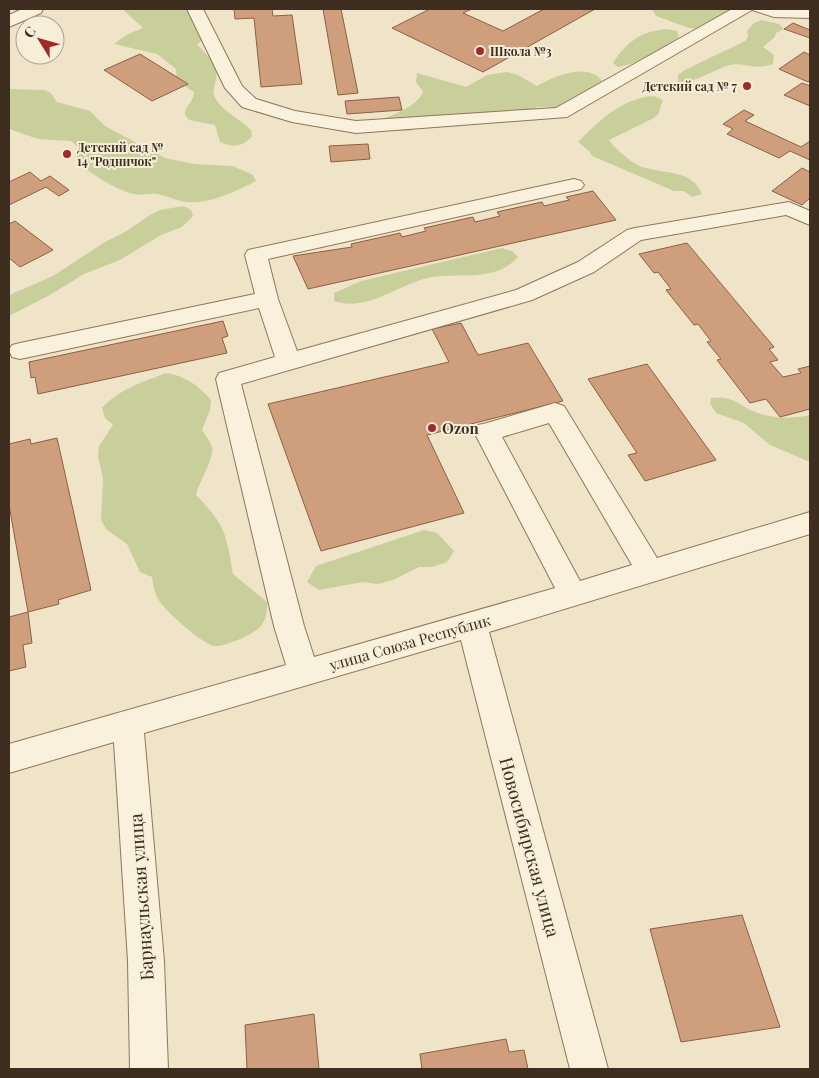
<svg xmlns="http://www.w3.org/2000/svg" width="819" height="1078" font-family="'Playfair Display',serif">
  <style>
    .green { fill: #c9cf9b }
    .building { fill: #cf9f7d; stroke: #8d5f41 }
    .lines { fill: none; stroke-linecap: round; stroke-linejoin: round }
    .minor-casing { stroke: #8d765c; stroke-width: 2 }
    .minor { fill: #faf1dc; fill-rule: evenodd }
    .poi-dot { fill: #9e2a2b; stroke: #f7eed8; stroke-width: 2 }
    .labels { text-anchor: middle; dominant-baseline: central; stroke-width: 4; stroke-linejoin: round; paint-order: stroke }
    .far-poi-label { font-size: 12px; font-weight: bold; fill: #3d2e20; stroke: #f7eed8; text-anchor: start }
    .poi-label { font-size: 15px; font-weight: bold; fill: #3d2e20; stroke: #f7eed8; text-anchor: start }
    .street-label { font-size: 15px; fill: #3d2e20; stroke: #f7eed8 }
    .near-street-label { font-size: 18px; fill: #3d2e20; stroke: #f7eed8 }
  </style>
  <rect width="100%" height="100%" fill="#f0e4c8"/>
  <path class="green" d="M122,9H187L208,37L197,44C206,55 220,65 216,80C215,85 212,90 214,95C220,111 240,118 251,130L252,136C244,147 232,148 220,142L215,125L189,120L185,115C184,106 194,102 194,92L177,81L176,69L157,54L114,44L126,35L143,28Z
    M652,9H736V14L701,29L689,28L656,16Z
    M762,20L779,24L784,29L776,33L775,37L763,47L774,55L773,64C754,71 744,62 730,65C712,70 697,83 678,82V75L685,70L745,41L748,37L747,31L754,23Z
    M667,29L677,31L679,36C673,47 631,66 618,67L613,63C627,41 642,31 667,29Z
    M507,72L518,75L537,86C554,76 589,61 603,82L589,96L556,107H537L523,113L436,121L409,131L390,130L377,122C392,114 416,108 423,92L416,82L417,73L466,87L487,75Z
    M9,89L44,90L51,93L57,102L90,111L105,126L165,158L194,164L233,166L253,175L256,181C239,190 218,200 198,202C180,204 173,197 157,194C150,193 142,196 134,194C121,192 80,170 77,157C76,154 77,149 77,146L71,141L38,139L9,129Z
    M654,96L663,100L658,115L652,119L609,140C612,146 631,162 638,165C657,175 692,167 702,194L692,197L684,191H674L592,156L589,151L578,142C600,120 622,98 654,96Z
    M184,206L191,210L193,216L182,227L161,235L120,260L84,274L50,295L9,316V295L53,276L105,242L125,232L150,215L160,210Z
    M502,248L512,251L518,257C496,282 462,273 433,277C401,282 368,313 334,301V293L361,281Z
    M166,373C183,375 200,386 211,400L210,410L202,430C205,435 210,441 212,447C215,457 199,482 196,495C226,526 226,533 233,574L267,602C267,611 267,619 260,627C253,635 224,647 214,646C202,644 164,610 158,599C154,591 153,585 152,577L140,572L127,544L106,529L101,520L103,478L98,457L99,446L113,425L105,418L102,408C119,389 143,382 166,373Z
    M711,398C733,395 738,405 755,412C773,419 792,419 810,415V462L770,445L744,423L716,413L710,403Z
    M424,530L437,533L454,551L447,562L432,567H419L393,580L378,584L363,582L319,590L307,582L316,566Z"/>
  <path class="building" d="M234,9H272L273,16L292,15L302,84L261,87L254,18L235,19Z
    M323,9H341L358,93L338,95Z
    M430,9H472L463,13L503,31L544,9H595L483,72L392,28Z
    M793,23L810,30V38L784,29Z
    M804,52L810,55V80L808,82L779,69Z
    M140,54L188,84L152,101L104,70Z
    M802,83L810,86V106L784,95Z
    M399,97L402,110L347,114L345,101Z
    M744,110L754,115L745,121L801,147L810,141V160L790,151L779,158L727,134L733,129L723,124Z
    M368,144L370,159L331,162L329,146Z
    M802,168L810,172V198L802,205L772,191Z
    M30,172L41,181L50,176L69,190L59,196L46,187L9,205V182Z
    M593,191L616,220L308,289L293,256L352,247L351,244L400,233L402,237L426,231L424,228L473,217L475,222L500,216L497,212L542,202L544,206L569,200L566,197Z
    M15,221L53,250L20,267L9,258V224Z
    M687,243L774,347L769,349L778,360L770,362L783,377L801,373L798,369L810,366V409L780,417L766,399L750,403L717,360L721,359L707,342L711,341L698,324L694,325L666,290L671,289L658,272L654,273L639,254Z
    M223,321L228,336L222,338L227,353L38,394L35,377L31,378L29,362Z
    M461,323L478,355L528,343L563,401L427,435L464,513L321,551L268,404L449,362L432,329Z
    M647,364L716,460L645,481L628,455L637,453L588,379Z
    M57,438L91,590L58,600L59,604L28,612L9,505V444L30,439L31,444Z
    M28,612L32,643L23,645L26,667L9,671V617Z
    M742,915L780,1027L681,1042L650,929Z
    M314,1014L319,1069H247L245,1025Z
    M506,1039L509,1052L524,1050L528,1069H422L420,1054Z"/>
  <g class="lines">
    <defs>
      <path id="minor" d="M22,9H43L41,13L9,27V15Z
        M187,9H203L242,86L256,99L295,111L356,121L556,108L732,9H810V18L774,17L752,10L567,117L356,133L292,122L242,107L225,88Z
        M574,179L581,181L584,185L581,189L268,259L278,299L297,351L516,290L578,262L627,230L635,228L789,202L810,211V225L786,215L641,240L594,272L532,300L241,384L304,626L314,657L555,588L474,432L478,425L487,423L555,403L564,406L657,558L810,512V534L489,632L608,1069H570L461,640L144,733L164,961L168,1069H130L128,961L114,742L9,773V744L286,665L274,626L216,379L219,373L275,357L259,308L20,359L12,357L9,350L12,345L20,343L255,294L245,255L248,250ZM549,423L632,565L580,581L502,437Z"/>
    </defs>
    <use href="#minor" class="minor-casing"/>
    <use href="#minor" class="minor"/>
  </g>
  <g class="poi-dot">
    <circle cx="480" cy="51" r="5"/>
    <circle cx="747" cy="86" r="5"/>
    <circle cx="67" cy="154" r="5"/>
    <circle cx="432" cy="428" r="5"/>
  </g>
  <g class="labels">
    <g class="far-poi-label">
      <text x="490" y="51">Школа №3</text>
      <text x="737" y="86" text-anchor="end">Детский сад № 7</text>
      <text x="77" y="147">Детский сад №<tspan x="77" dy="14">14 "Родничок"</tspan></text>
    </g>
    <g class="poi-label">
      <text x="442" y="428">Ozon</text>
    </g>
    <g class="street-label">
      <text transform="translate(410 642) rotate(-16)">улица Союза Республик</text>
    </g>
    <g class="near-street-label">
      <text transform="translate(530 847) rotate(75)">Новосибирская улица</text>
      <text transform="translate(141 897) rotate(-94)">Барнаульская улица</text>
    </g>
  </g>
  <rect width="819" height="1078" fill="none" stroke="#3d2e20" stroke-width="20"/>
  <g transform="translate(40 40) rotate(307)"><circle r="24" fill="#f7eed8" stroke="#ada18e"/>
  <path d="M0-4L9 19L0 12L-9 19Z" fill="#9e2a2b"/>
  <text y="-8" font-size="14" font-weight="bold" text-anchor="middle" fill="#3d2e20">С</text>
  </g>
</svg>
